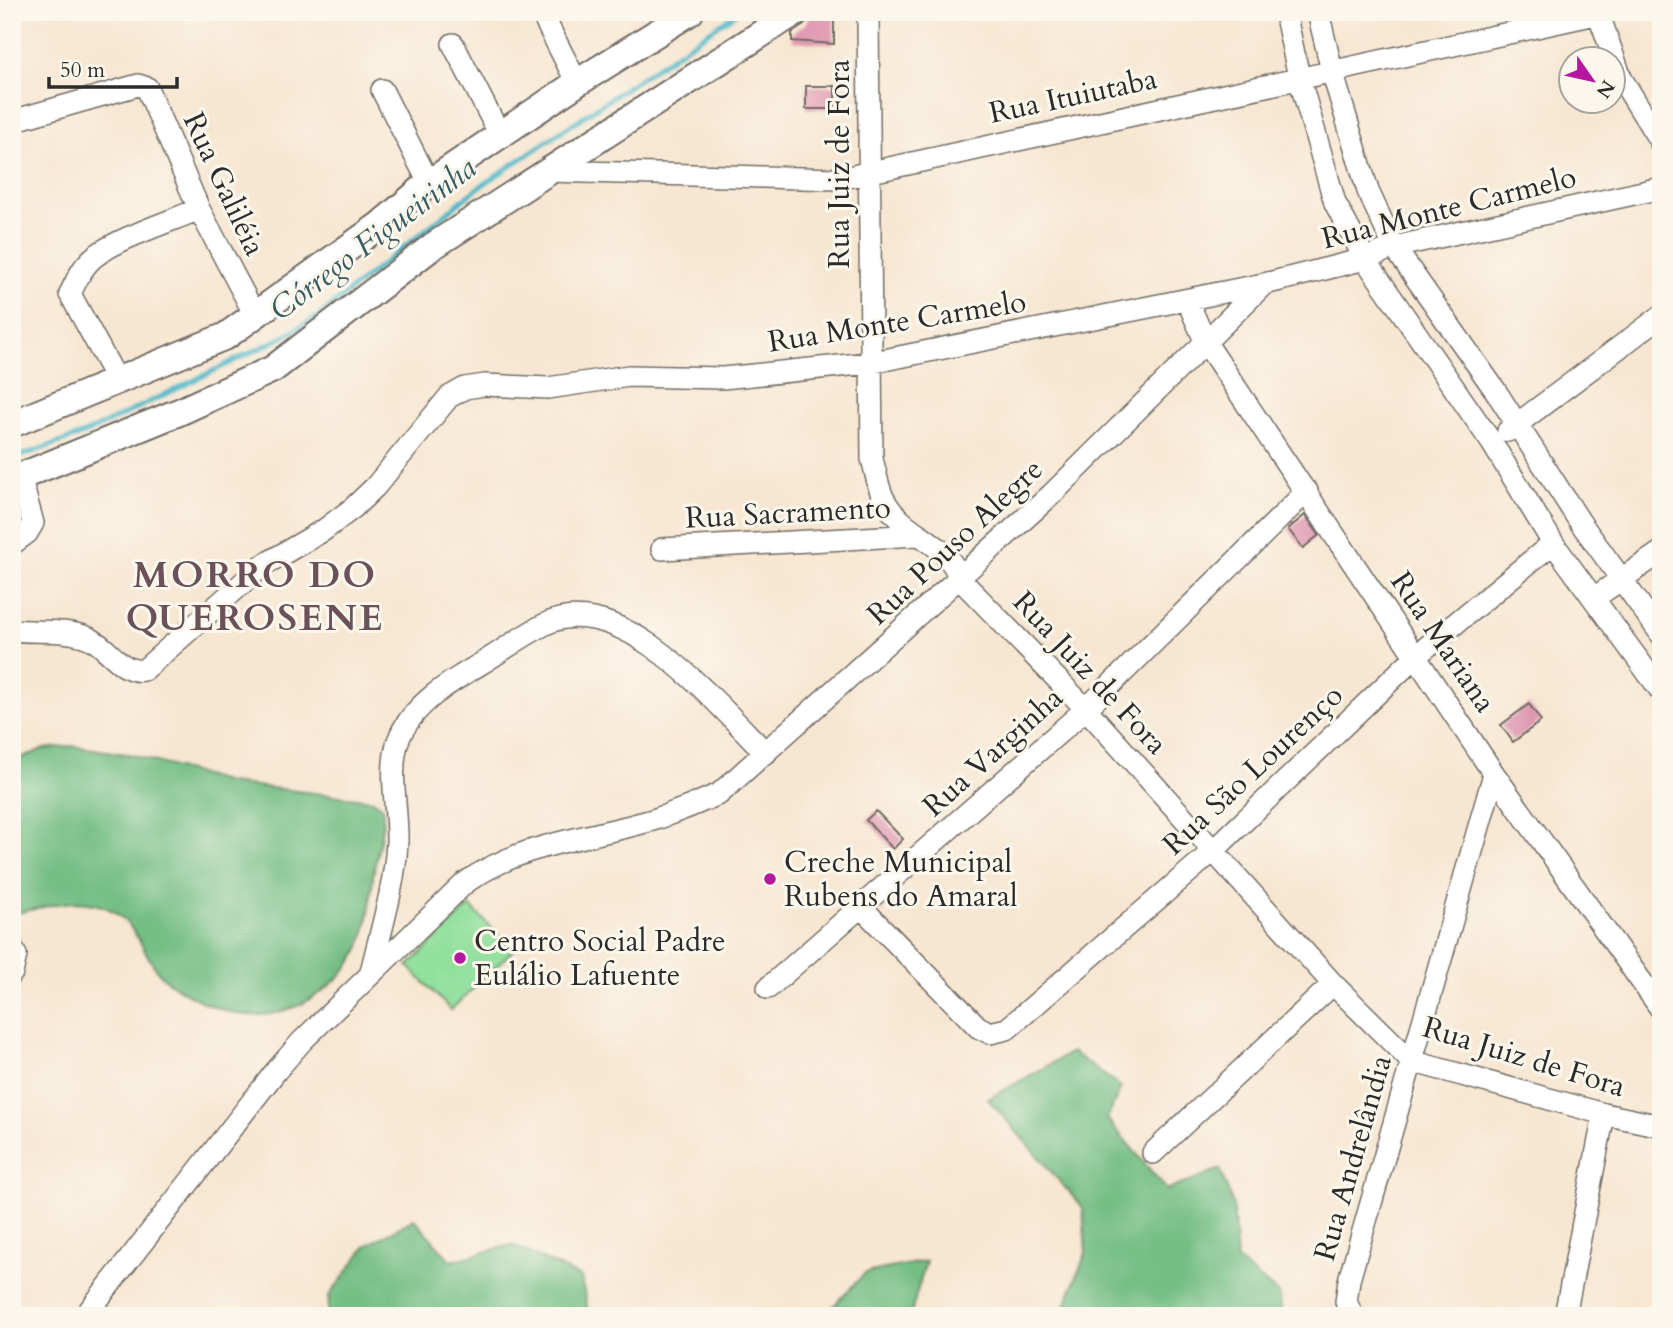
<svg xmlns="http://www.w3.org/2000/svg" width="1673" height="1328" font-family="Cardo,serif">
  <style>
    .green { fill: #92e09e; stroke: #5e8664; stroke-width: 2 }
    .forest { fill: #75be85; stroke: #507458; stroke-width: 2 }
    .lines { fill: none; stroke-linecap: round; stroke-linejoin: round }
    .stream { stroke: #4cb8c8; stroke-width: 5 }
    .building { fill: #df98b2 }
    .minor-casing { stroke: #726c65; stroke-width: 24 }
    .major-casing { stroke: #726c65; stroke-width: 30 }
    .minor { stroke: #fff; stroke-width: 21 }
    .major { stroke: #fff; stroke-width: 26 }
    .poi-dot { fill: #b5179e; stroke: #fbf7ec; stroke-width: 2.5 }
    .labels { text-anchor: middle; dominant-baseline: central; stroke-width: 6; stroke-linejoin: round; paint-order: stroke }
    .street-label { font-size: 30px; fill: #2b2b2b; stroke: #fbf7ec }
    .poi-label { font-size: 30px; fill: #2b2b2b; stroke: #fbf7ec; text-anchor: start }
    .water-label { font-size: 32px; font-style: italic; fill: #375c62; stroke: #fbf7ec }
    .district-label { font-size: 37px; font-weight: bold; letter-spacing: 2px; fill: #6a515a; stroke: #fbf7ec }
  </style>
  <rect width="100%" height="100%" fill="#fbf7ec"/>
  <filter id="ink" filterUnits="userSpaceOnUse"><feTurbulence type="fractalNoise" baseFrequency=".0143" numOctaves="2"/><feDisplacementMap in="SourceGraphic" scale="14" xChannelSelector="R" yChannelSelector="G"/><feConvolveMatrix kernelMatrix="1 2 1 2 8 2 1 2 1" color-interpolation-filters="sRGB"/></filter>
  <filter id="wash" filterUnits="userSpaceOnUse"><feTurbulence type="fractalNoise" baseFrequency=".00686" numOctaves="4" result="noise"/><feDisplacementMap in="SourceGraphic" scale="28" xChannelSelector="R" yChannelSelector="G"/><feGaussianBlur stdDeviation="1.57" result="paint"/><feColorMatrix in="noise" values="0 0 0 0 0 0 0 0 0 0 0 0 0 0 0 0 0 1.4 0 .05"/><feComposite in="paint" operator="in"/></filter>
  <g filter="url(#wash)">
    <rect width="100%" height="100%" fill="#f7e6d1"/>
    <path class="green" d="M470,906L513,950L451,1010L408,966Z"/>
    <path class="forest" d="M72,746L133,755L228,783L373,800L383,807C384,829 378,848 374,870C370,897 370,928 357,953C348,970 333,984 317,995C265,1030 219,1016 170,983C145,966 141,926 111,910C79,893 45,908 12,914V762L43,749Z
      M1072,1052L1121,1087L1107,1119L1167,1190L1220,1169L1233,1205L1237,1260L1279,1294L1282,1316H1061L1086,1253L1083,1208L988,1099Z
      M414,1219L451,1261L512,1245L581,1277L589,1316H328L329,1296L366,1246Z
      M926,1261L910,1316H824L865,1273Z"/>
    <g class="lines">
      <path class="stream" d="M12,459L84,434L285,336L322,313L475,190L738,12"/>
    </g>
    <g id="blocks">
      <path class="building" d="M834,12V44L792,41V33L804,25L810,16Z
        M806,86H835V109H806Z
        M1305,515L1319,535L1303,548L1288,529Z
        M1529,704L1541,721L1513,742L1501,725Z
        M876,811L903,839L893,849L866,820Z"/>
    </g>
  </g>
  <g filter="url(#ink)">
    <use href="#blocks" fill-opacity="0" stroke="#726c65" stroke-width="2"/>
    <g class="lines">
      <defs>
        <path id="minor" d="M541,12L577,83
          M868,12L872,459C876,472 878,490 885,501C905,537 945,538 960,579L1086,709L1333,984L1411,1061L1604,1114L1661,1126
          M1285,12L1299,77L1335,203L1365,259L1492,443L1553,543L1661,691
          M1318,12L1332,71L1368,191L1394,247L1495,390L1580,522L1661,634
          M1598,12L1621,78L1661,143
          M453,44L500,135
          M382,90L429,183
          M12,121L138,85L147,88L199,209L256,317
          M548,171L839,179L1605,12
          M1187,300L1206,343L1494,774L1661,1009
          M118,382L70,294C76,281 82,267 94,257C118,238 169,222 199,209
          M1508,431L1661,316
          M12,544L27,533L33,523L20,476
          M662,549L918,535
          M1594,598L1661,552
          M12,630C38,633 65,628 89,638C109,647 121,674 144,670L262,566L324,530L353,508L375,487L449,397L465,388L485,385L548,388L629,376L723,378L869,363L1264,284L1365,259L1394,247L1661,188
          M862,908L978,1027L990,1033L1007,1029L1213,851L1416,656L1553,543
          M12,947L16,955L12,973
          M371,972C381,930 395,885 397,842C398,809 388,773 398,741C411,705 450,682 482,663C504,650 527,632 550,622C627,593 717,705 766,753
          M768,988L1086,709L1307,491
          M1153,1153L1333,984
          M85,1316L276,1071L302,1041L465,883C523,841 593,839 659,818C679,811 699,803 719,794L1051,495L1264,284
          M1353,1316L1346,1302L1349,1280L1494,774
          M1565,1316L1604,1114"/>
        <path id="major" d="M12,424L226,336L380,225L429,183L577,83L690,12
          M12,480L179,412L273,369L433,246L795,12"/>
      </defs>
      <use href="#minor" class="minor-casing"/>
      <use href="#major" class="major-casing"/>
      <use href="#minor" class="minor"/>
      <use href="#major" class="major"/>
    </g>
  </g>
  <g class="poi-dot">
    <circle cx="770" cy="879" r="7"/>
    <circle cx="460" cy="958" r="7"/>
  </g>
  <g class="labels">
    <g class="street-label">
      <text transform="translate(1073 96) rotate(-12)">Rua Ituiutaba</text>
      <text transform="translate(839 164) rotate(-90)">Rua Juiz de Fora</text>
      <text transform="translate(224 184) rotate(65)">Rua Galiléia</text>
      <text transform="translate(1449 208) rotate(-14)">Rua Monte Carmelo</text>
      <text transform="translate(897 322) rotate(-9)">Rua Monte Carmelo</text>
      <text transform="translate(788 513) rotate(-3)">Rua Sacramento</text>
      <text transform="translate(955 542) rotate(-43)">Rua Pouso Alegre</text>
      <text transform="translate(1443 642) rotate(56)">Rua Mariana</text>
      <text transform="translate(1090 673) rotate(47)">Rua Juiz de Fora</text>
      <text transform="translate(993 752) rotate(-42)">Rua Varginha</text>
      <text transform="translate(1253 770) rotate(-43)">Rua São Lourenço</text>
      <text transform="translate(1524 1057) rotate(17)">Rua Juiz de Fora</text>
      <text transform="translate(1353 1158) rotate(-74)">Rua Andrelândia</text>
    </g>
    <g class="poi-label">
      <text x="784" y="862">Creche Municipal<tspan x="784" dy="34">Rubens do Amaral</tspan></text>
      <text x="474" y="941">Centro Social Padre<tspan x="474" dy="34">Eulálio Lafuente</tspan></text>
    </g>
    <g class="water-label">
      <text transform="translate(373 239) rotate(-37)">Córrego Figueirinha</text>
    </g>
    <g class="district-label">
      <text x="255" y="575">MORRO DO<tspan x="255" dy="43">QUEROSENE</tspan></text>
    </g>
  </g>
  <rect width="1673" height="1328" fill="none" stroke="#fbf7ec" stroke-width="42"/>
  <g transform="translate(1592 80) rotate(124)"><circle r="33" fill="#fbf7ec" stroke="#a8a59f" stroke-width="2"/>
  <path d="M0-5L12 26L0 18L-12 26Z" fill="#b5179e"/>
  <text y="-10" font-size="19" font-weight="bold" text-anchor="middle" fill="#2b2b2b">N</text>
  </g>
  <path d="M49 77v10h128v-10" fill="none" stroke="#2b2b2b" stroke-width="3.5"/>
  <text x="60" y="77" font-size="21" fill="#2b2b2b" stroke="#fbf7ec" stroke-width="5" paint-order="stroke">50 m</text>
</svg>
